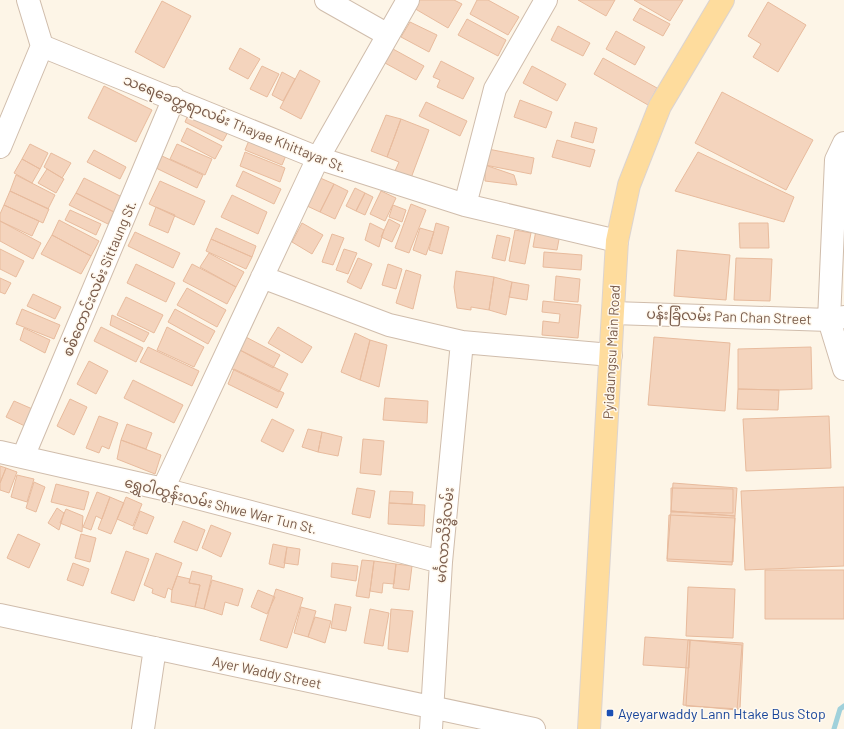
<svg xmlns="http://www.w3.org/2000/svg" width="844" height="729" font-family="Barlow,'Noto Sans Myanmar',sans-serif">
  <style>
    .lines { fill: none; stroke-linecap: round; stroke-linejoin: round }
    .stream { stroke: #a0d1db; stroke-width: 5 }
    .building { fill: #f4d4bd; stroke: #e8bb9d }
    .minor-casing { stroke: #d0bdac; stroke-width: 24 }
    .major-casing { stroke: #dcd4d0; stroke-width: 24 }
    .minor { stroke: #fff; stroke-width: 22 }
    .major { stroke: #fedc9d; stroke-width: 22 }
    .transit-dot { fill: #1a4fb4; stroke: #fff9ef; stroke-width: 1.5 }
    .labels { text-anchor: middle; dominant-baseline: central; stroke-width: 3; stroke-linejoin: round; paint-order: stroke }
    .street-label { font-size: 14px; fill: #795b4a; stroke: #fff9ef }
    .transit-label { font-size: 14px; fill: #164399; stroke: #fff9ef; text-anchor: start }
  </style>
  <rect width="100%" height="100%" fill="#fdf5e7"/>
  <g class="lines">
    <path class="stream" d="M834,729L840,709L844,706"/>
  </g>
  <path class="building" d="M416,0H454L462,4L448,28L412,7Z
    M477,0H488L519,17L508,35L470,14Z
    M578,0H615L606,16Z
    M634,0H683L670,21Z
    M162,1L191,16L164,68L135,52Z
    M768,2L806,25L778,72L753,57L761,44L748,36Z
    M640,8L670,24L663,36L633,20Z
    M467,19L506,40L498,56L458,35Z
    M410,22L437,35L429,52L401,37Z
    M558,26L590,43L583,56L551,40Z
    M616,31L645,47L635,65L606,49Z
    M240,48L260,59L248,79L229,69Z
    M393,49L424,66L416,80L385,63Z
    M603,58L657,88L648,105L594,74Z
    M441,61L474,78L463,99L437,87L440,80L433,77Z
    M262,66L279,74L267,97L250,89Z
    M532,66L566,84L557,101L523,83Z
    M300,70L320,81L301,119L280,108Z
    M282,72L295,79L283,101L272,95Z
    M104,86L152,110L136,142L88,118Z
    M722,92L813,140L786,190L695,143Z
    M520,100L552,112L546,128L514,117Z
    M426,102L467,121L460,136L419,116Z
    M190,110L229,130L223,141L185,122Z
    M386,115L401,119L387,157L371,151Z
    M401,119L429,130L411,178L395,171L399,162L387,157Z
    M575,122L597,128L593,143L571,137Z
    M187,128L222,146L215,159L181,141Z
    M250,138L287,153L282,165L245,150Z
    M557,140L595,150L590,167L552,157Z
    M30,144L48,153L40,169L22,159Z
    M177,144L212,159L205,175L170,159Z
    M488,149L534,158L531,174L485,165Z
    M94,150L126,167L120,179L87,162Z
    M245,152L285,168L280,182L240,166Z
    M698,152L794,197L784,222L675,191Z
    M51,153L71,163L62,178L44,167Z
    M162,156L203,175L197,188L156,168Z
    M22,159L40,169L32,183L14,173Z
    M485,165L514,175L517,185L485,181Z
    M47,169L64,179L56,193L38,183Z
    M243,171L281,189L274,204L236,186Z
    M16,175L55,195L48,209L10,191Z
    M318,177L334,184L320,212L305,205Z
    M84,178L122,197L114,212L76,193Z
    M160,181L205,201L194,225L149,204Z
    M334,184L348,191L335,219L320,212Z
    M355,188L365,193L356,211L346,206Z
    M10,191L49,209L43,223L4,205Z
    M381,191L396,198L385,221L370,214Z
    M76,193L114,212L108,224L69,205Z
    M365,193L373,197L365,215L356,211Z
    M232,195L267,212L258,234L221,217Z
    M411,204L426,210L409,253L395,248Z
    M4,205L39,221L32,236L0,221V214Z
    M393,205L406,210L402,222L389,217Z
    M156,207L175,215L168,233L149,225Z
    M70,210L101,224L96,235L65,220Z
    M389,219L400,225L392,242L381,237Z
    M59,220L99,241L91,256L52,235Z
    M0,221L41,243L33,259L0,241Z
    M302,223L323,235L312,254L292,242Z
    M370,223L384,230L379,247L365,240Z
    M436,223L449,227L442,254L429,250Z
    M739,223H768L769,248H740Z
    M216,228L256,246L252,257L211,239Z
    M420,228L434,232L426,255L413,250Z
    M515,230L531,233L525,264L509,261Z
    M536,230L560,234L557,250L533,247Z
    M135,232L180,253L173,268L128,246Z
    M332,234L344,238L333,265L322,262Z
    M52,235L91,256L81,274L41,254Z
    M497,235L510,238L505,261L492,258Z
    M211,239L252,257L246,269L206,251Z
    M0,249L24,261L16,277L0,269Z
    M344,249L357,253L348,274L336,270Z
    M677,250L730,255L726,300L674,296Z
    M544,252L582,255L581,270L543,267Z
    M209,253L244,272L236,287L200,267Z
    M358,258L372,264L361,289L347,282Z
    M736,258L772,259L770,301L734,300Z
    M136,264L175,283L166,302L127,283Z
    M192,264L236,287L227,304L183,281Z
    M388,264L402,269L396,289L382,285Z
    M406,270L421,275L413,309L396,303Z
    M456,271L494,277L489,310L471,307V310L457,308L454,287Z
    M556,276L580,279L578,302L554,300Z
    M494,277L512,282L506,315L489,310Z
    M0,278L11,283L5,294L0,292Z
    M512,282L529,285L527,300L509,297Z
    M187,288L226,310L217,327L177,305Z
    M33,294L61,307L55,319L27,306Z
    M126,297L163,315L154,333L117,315Z
    M543,301L581,305L578,338L542,335L543,321L559,323L560,314L542,312Z
    M22,309L60,325L54,339L16,324Z
    M175,309L215,331L208,344L168,322Z
    M112,315L149,333L144,342L110,325Z
    M101,327L143,348L136,362L94,341Z
    M167,327L204,347L194,367L157,350Z
    M278,327L312,347L302,363L268,343Z
    M24,328L50,340L45,353L20,340Z
    M355,333L370,340L360,380L341,372Z
    M242,335L280,355L273,368L236,348Z
    M654,337L730,343L725,411L648,405Z
    M370,340L387,345L379,387L360,380Z
    M148,347L199,371L192,386L140,362Z
    M811,347L812,389L779,390L738,389V349Z
    M236,348L288,374L279,392L226,366Z
    M89,361L108,371L96,394L77,384Z
    M234,369L284,393L277,408L228,384Z
    M133,380L183,405L174,423L124,398Z
    M738,389L779,390L778,410L737,409Z
    M385,398L428,401L427,423L383,420Z
    M70,399L87,407L74,435L57,426Z
    M14,401L37,411L29,428L6,417Z
    M99,416L118,423L109,449L102,446L99,453L86,448Z
    M829,416L831,468L746,471L743,419Z
    M272,419L294,430L283,452L261,441Z
    M127,424L152,433L146,449L121,440Z
    M308,429L322,432L318,452L302,447Z
    M322,432L342,437L338,456L318,452Z
    M363,439L384,441L381,475L360,473Z
    M121,440L161,455L155,474L117,459Z
    M0,466L6,468L0,483Z
    M6,468L17,472L9,493L0,490V483Z
    M17,475L34,479L27,502L11,497Z
    M34,482L45,487L36,512L26,508Z
    M673,483L737,488L735,516L671,511Z
    M56,484L89,492L84,510L51,502Z
    M844,487V566L745,570L741,491Z
    M357,488L375,491L370,518L352,514Z
    M671,488L733,489V513L671,512Z
    M390,491L413,492L412,504L389,503Z
    M97,492L110,497L102,519L96,516L91,530L83,527Z
    M110,497L124,503L111,534L98,529Z
    M126,497L142,504L133,526L117,519Z
    M389,503L425,505L424,526L388,524Z
    M57,508L64,513L59,530L48,523Z
    M66,509L83,516L82,532L60,523Z
    M140,511L154,517L147,534L133,529Z
    M671,511L735,516L732,565L667,561Z
    M669,515L735,518L733,562L667,559Z
    M183,521L205,530L197,551L174,542Z
    M211,525L231,533L221,557L202,548Z
    M18,534L40,544L29,568L7,558Z
    M81,534L96,538L90,562L75,558Z
    M273,544L287,547L284,568L269,564Z
    M287,547L300,549L298,565L284,563Z
    M126,551L149,559L134,601L111,593Z
    M156,553L182,563L172,590L168,588L165,598L152,593L153,589L144,585Z
    M362,560L374,561L369,598L356,596Z
    M374,561L396,564L394,584L383,583L382,593L370,591Z
    M73,563L89,569L83,586L67,580Z
    M332,563L358,566L356,581L331,577Z
    M396,564L412,566L409,590L393,588Z
    M765,570H844V619H765Z
    M192,571L212,576L204,609L195,607L200,585L189,583Z
    M177,576L190,579L189,583L200,585L195,607L171,602L172,590Z
    M212,580L243,589L238,606L225,602L222,615L204,609Z
    M688,587L735,589L733,638L686,636Z
    M276,589L303,598L287,648L260,640Z
    M258,590L275,597L267,614L251,607Z
    M335,604L351,607L346,631L331,628Z
    M301,607L316,611L308,637L294,633Z
    M370,609L389,613L383,646L364,643Z
    M391,609L413,611L408,652L388,649Z
    M315,617L331,621L325,643L308,637Z
    M645,637L690,640L689,668L643,665Z
    M688,640L742,645L737,710L683,705Z
    M690,640L743,643L740,709L686,706Z"/>
  <g class="lines">
    <defs>
      <path id="minor" d="M326,0L388,35
        M42,46L318,158L465,205L617,241
        M844,143L836,160L829,320L844,369
        M0,147L42,46L28,0
        M465,205L495,89L546,0
        M262,277L389,325L462,342L611,355
        M613,313L829,320L844,317
        M0,452L163,489L441,562
        M23,457L174,98
        M163,489L318,158L408,0
        M0,615L534,729
        M143,729L155,648
        M431,729L441,562L462,342"/>
      <path id="major" d="M589,729L617,241L629,185L660,106L723,0"/>
    </defs>
    <use href="#minor" class="minor-casing"/>
    <use href="#major" class="major-casing"/>
    <use href="#minor" class="minor"/>
    <use href="#major" class="major"/>
  </g>
  <rect class="transit-dot" x="606" y="709" width="8" height="8" rx="2"/>
  <g class="labels">
    <g class="street-label">
      <text transform="translate(235 123) rotate(22)">သရေခေတ္တရာလမ်း Thayae Khittayar St.</text>
      <text transform="translate(99 278) rotate(-67)">စစ်တောင်းလမ်း Sittaung St.</text>
      <text transform="translate(729 316) rotate(2)">ပန်းခြံလမ်း Pan Chan Street</text>
      <text transform="translate(611 352) rotate(-87)">Pyidaungsu Main Road</text>
      <text transform="translate(221 505) rotate(14)">ရွှေဝါထွန်းလမ်း Shwe War Tun St.</text>
      <text transform="translate(444 535) rotate(-85)">မင်္ဂလာသိဒ္ဓိလမ်း</text>
      <text transform="translate(267 672) rotate(12)">Ayer Waddy Street</text>
    </g>
    <g class="transit-label">
      <text x="618" y="713">Ayeyarwaddy Lann Htake Bus Stop</text>
    </g>
  </g>
</svg>
